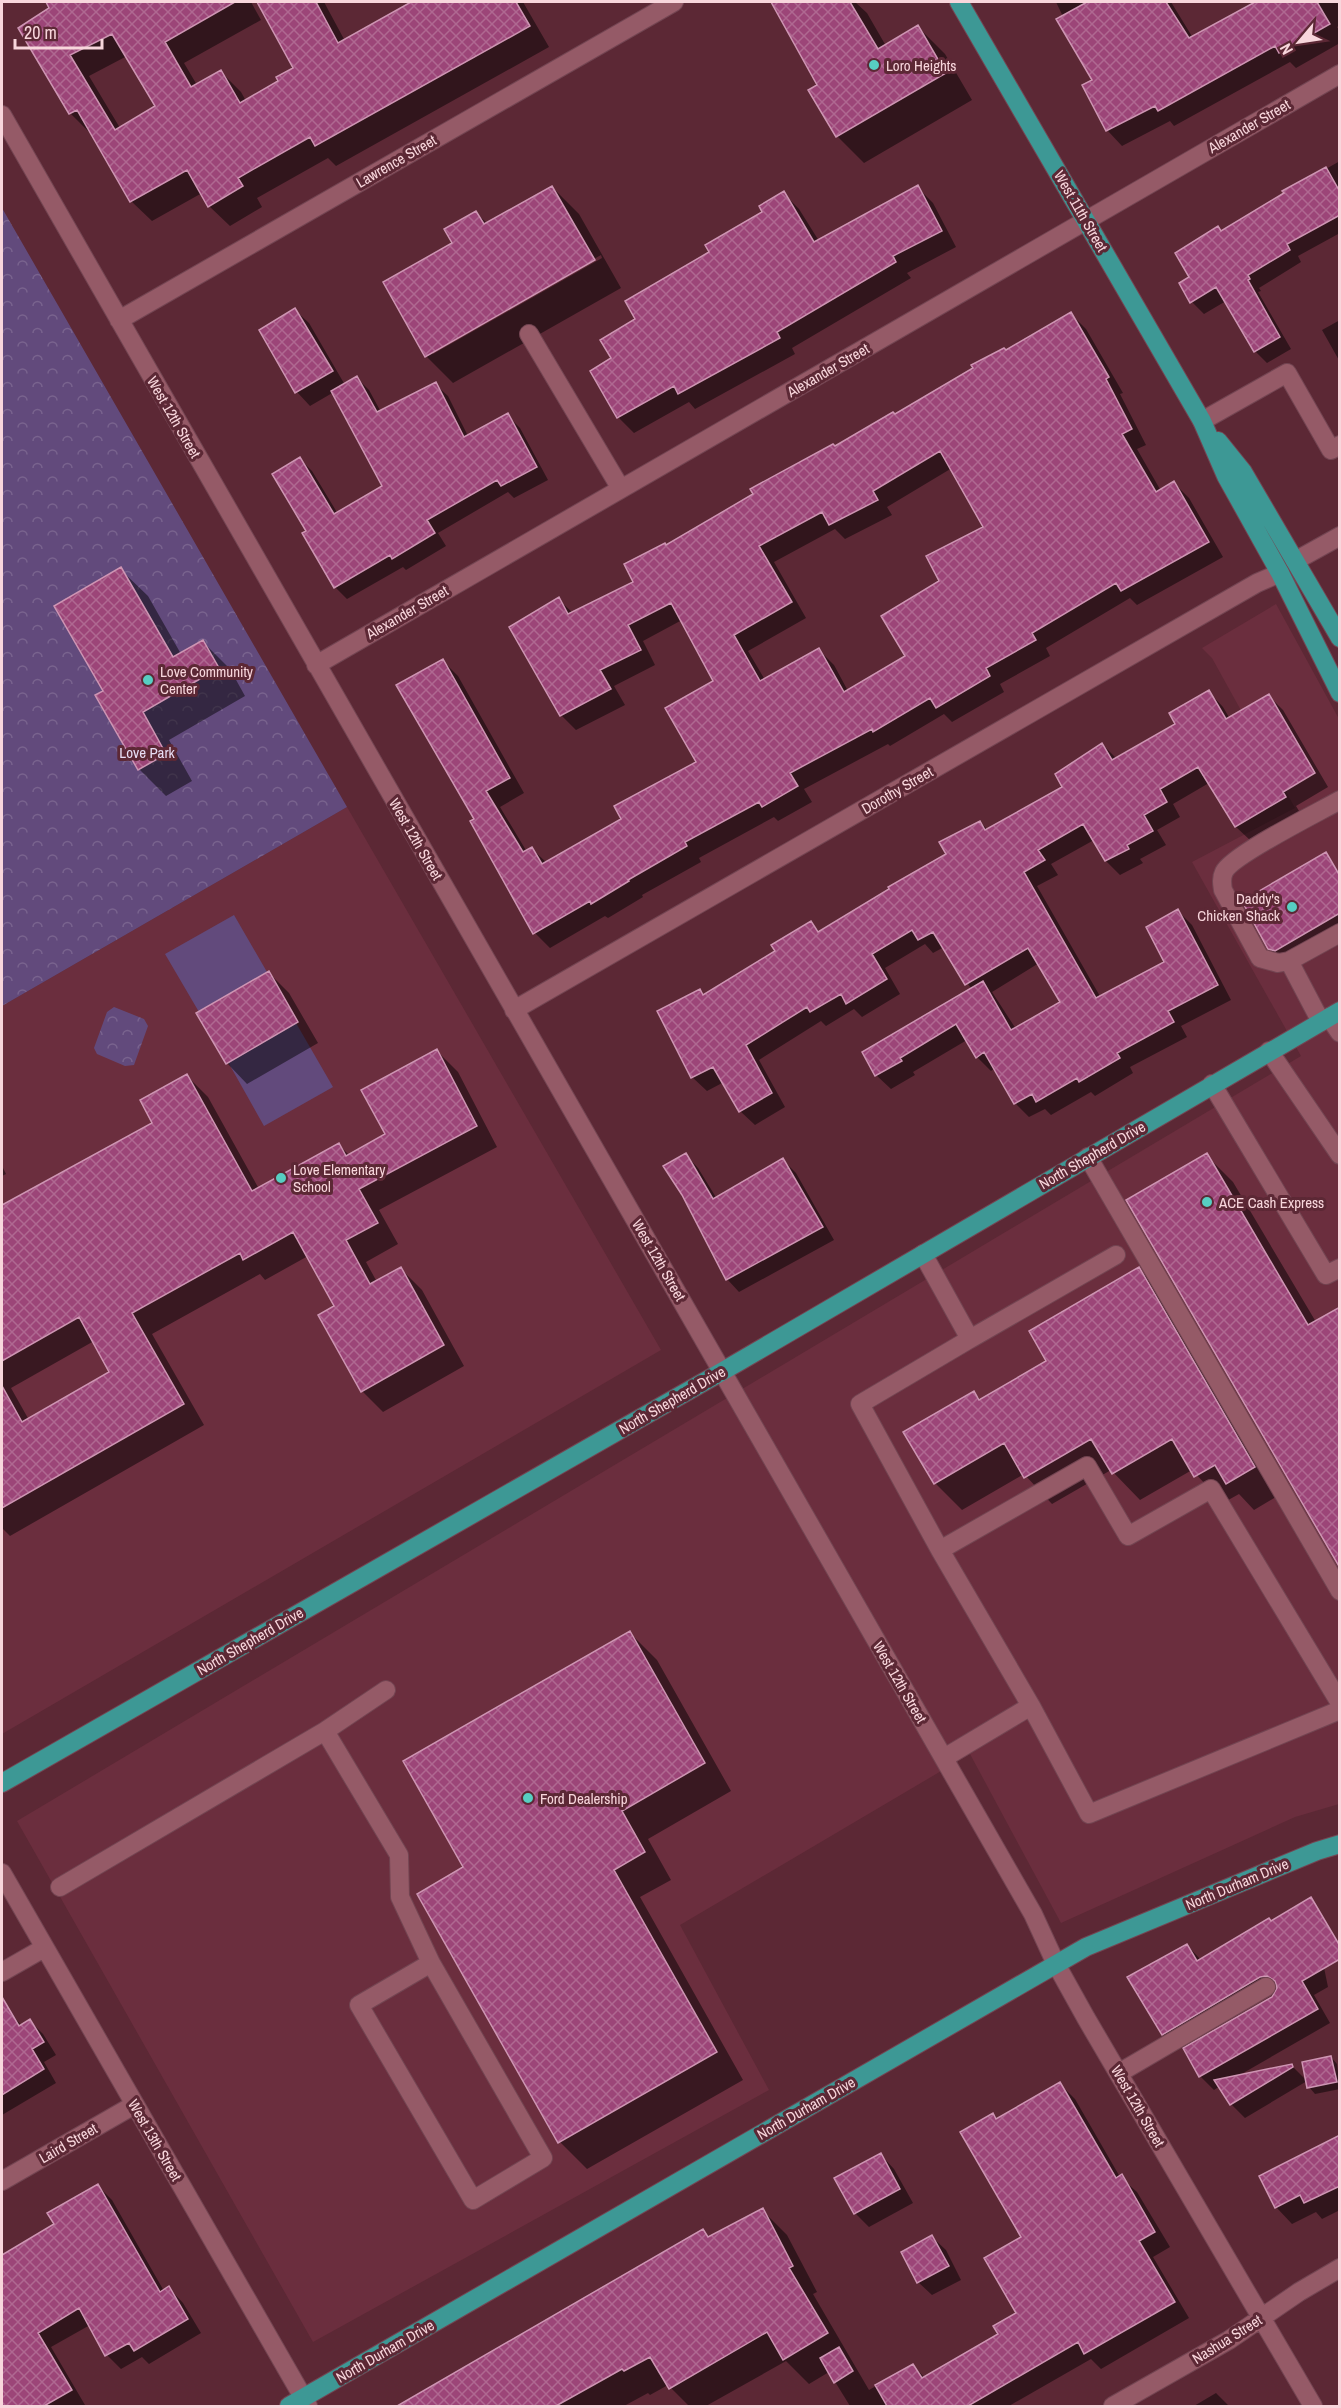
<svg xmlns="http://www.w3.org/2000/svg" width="1341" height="2408" font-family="'Archivo Narrow',sans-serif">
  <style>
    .built { fill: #6b2e3e }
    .park { fill: url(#park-crowns) }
    .garden { fill: #624a7c }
    .shadow { fill: #0007; fill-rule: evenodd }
    .building { fill: url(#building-cross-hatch); stroke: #ce95b3; stroke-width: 1.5; fill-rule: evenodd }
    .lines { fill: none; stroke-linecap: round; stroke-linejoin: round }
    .minor-casing { stroke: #734552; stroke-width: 20 }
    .major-casing { stroke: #734552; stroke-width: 20 }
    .minor { stroke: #955a67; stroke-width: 18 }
    .major { stroke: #3d9895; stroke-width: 18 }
    .poi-dot { fill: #57cec2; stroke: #5c2835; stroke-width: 2 }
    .labels { text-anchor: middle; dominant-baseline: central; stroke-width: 6; stroke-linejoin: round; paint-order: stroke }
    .poi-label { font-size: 15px; fill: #f8d6dc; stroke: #5c2835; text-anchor: start }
    .street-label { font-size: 15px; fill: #f8d6dc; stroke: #5c2835 }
    .park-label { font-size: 15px; fill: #e7ddf4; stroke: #5c2835 }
  </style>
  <defs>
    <pattern id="park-crowns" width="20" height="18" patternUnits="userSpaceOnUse" patternTransform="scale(1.5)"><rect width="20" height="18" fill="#624a7c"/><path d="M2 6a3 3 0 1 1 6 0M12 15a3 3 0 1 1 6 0" fill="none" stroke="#79638e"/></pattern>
    <pattern id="building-cross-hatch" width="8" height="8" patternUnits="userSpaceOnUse" patternTransform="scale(1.5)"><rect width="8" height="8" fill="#9c4578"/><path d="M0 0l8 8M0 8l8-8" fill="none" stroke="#af6891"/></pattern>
  </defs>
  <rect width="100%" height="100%" fill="#5c2835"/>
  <path class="built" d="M1276,604L1339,719V1804L1295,1817L1061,1923L970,1754L680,1925L769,2090L313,2342L17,1821L1301,1056L1192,862L1295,808L1212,658L1202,648Z
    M347,807L661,1350L2,1734V1006Z"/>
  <path class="park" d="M2,208L347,807L2,1006Z
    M114,1007L144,1019L148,1026L134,1065L125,1066L97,1054L94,1048L107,1012Z"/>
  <path class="garden" d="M234,915L267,972L199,1012L165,954Z
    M296,1023L333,1087L264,1126L228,1062Z"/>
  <path class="shadow" d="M48,2H251L261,20L184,63L197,85L221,72L241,92L246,101L280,81L295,69L259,2H324L345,41L414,2H523L549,47L336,166L328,158L257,198L262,207L230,226L209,206L202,193L152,221L131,201L91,134L71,114L20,28L51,9ZM127,56L157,107L120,128L89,76Z
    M773,2H855L867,13L886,46L918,27L945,54L972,100L864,163L837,136L820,85Z
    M1056,2H1171L1193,38L1254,4L1252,2H1340V25L1337,27L1340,31V43L1296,68L1290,62L1174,126L1170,121L1122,146L1107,130L1094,81Z
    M1340,161V233L1298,256L1301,262L1259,288L1261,291L1258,292L1291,349L1267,363L1255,351L1226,301L1204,314L1192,302L1191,278L1221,232L1286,194L1285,192Z
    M552,187L579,214L621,288L453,383L426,356L454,243L476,213L488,224ZM601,255L602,258L433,354V351Z
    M917,187L933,203L956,247L907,273L911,278L792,348L795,354L695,409L689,402L634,433L619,418L592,371L613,359L637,320L711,253L764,212L783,193L799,209L819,241Z
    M295,310L309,323L345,385L357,378L369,390L381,412L435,384L448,396L468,436L507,415L520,428L548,480L514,498L508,492L438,533L446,546L406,570L403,567L347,599L335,587L308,532L300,459L312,471L338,514L384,486L334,392L310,406L297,392Z
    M1071,314L1086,329L1123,393L1120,394L1146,445L1137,449L1161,491L1174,483L1189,498L1223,557L1137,605L1130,598L1046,648L1050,656L1000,684L1004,692L952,722L944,714L890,746L888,744L804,789L812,802L778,821L774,817L699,858L701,862L642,895L643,897L608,918L605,916L550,948L535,933L476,820L443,661L458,676L524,793L500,807L527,852L532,849L547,863L623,819L698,763L715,681L682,620L643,641L655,665L614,686L625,705L576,730L561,715L558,599L573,613L635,582L666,546ZM952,468L985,527L941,582L907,657L848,691L834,665L819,650L765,680L748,651L806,618L774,562L835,529L845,539L892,515L887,507Z
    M1340,320V362L1322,330Z
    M120,569L148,596L181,654L203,642L230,669L245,696L169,740L192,781L166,796L139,769L105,692Z
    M1209,692L1223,707L1230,719L1269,696L1283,710L1328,787L1296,806L1299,811L1251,841L1236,827L1209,783L1173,804L1180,817L1157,830L1166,845L1140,859L1143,863L1120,875L1106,861L1094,840L1051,864L1058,875L1037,886L1101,998L1166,963L1178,911L1192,925L1231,1000L1181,1026L1187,1037L1130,1067L1133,1073L1095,1096L1091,1092L1051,1115L1045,1109L1029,1117L1015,1103L995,1068L991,1071L977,1057L967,1040L913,1072L915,1075L891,1089L876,1075L972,990L944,947L933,953L925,944L885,968L900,994L862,1017L854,1009L826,1026L821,1021L759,1060L785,1107L755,1125L740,1111L724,1082L707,1091L692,1077L699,991L705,996L777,952L811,923L820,932L948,855L980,822L988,830L1064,787L1102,744L1117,759L1177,724ZM1039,963L1062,1002L1016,1029L992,992Z
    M1325,854L1340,874V923L1282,956L1276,955L1269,948Z
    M269,973L289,993L318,1043L247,1084L227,1063Z
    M437,1051L458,1072L497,1147L379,1210L398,1244L366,1262L377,1282L401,1269L422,1290L464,1366L383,1412L362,1391L336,1306L308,1256L265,1280L260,1274L152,1334L204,1425L10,1536L2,1528V1215L154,1123L187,1076L208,1097L259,1189L338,1144L350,1156L387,1135ZM94,1341L111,1373L29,1420L11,1388Z
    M686,1155L698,1168L717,1199L783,1160L796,1173L834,1240L739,1292L727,1279Z
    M1206,1155L1233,1182L1316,1322L1340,1565Z
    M2,1166L6,1174L2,1176Z
    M1139,1269L1166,1296L1281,1494L1254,1510L1239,1494L1223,1503L1192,1470L1140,1500L1111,1470L1052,1504L1024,1474L962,1510L935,1483L973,1392L981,1400L1048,1362Z
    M630,1633L657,1660L731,1791L648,1839L671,1880L640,1897L743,2080L587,2169L560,2142L465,1868Z
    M1314,1919L1328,1987L1314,1995L1330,2023L1238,2076L1291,2065L1307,2081L1245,2118L1231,2104L1220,2086L1214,2090L1200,2076L1273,1998L1279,1988L1176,2048L1163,2034L1187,1945L1200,1959L1271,1922Z
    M8,2010L22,2026L30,2021L43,2034L56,2055L44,2062L56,2083L2,2115V2013Z
    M1331,2057L1337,2064L1340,2089L1315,2094L1309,2087Z
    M1060,2084L1075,2099L1120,2177L1137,2192L1170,2247L1153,2257L1189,2318L1101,2369L1091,2359L1009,2406H850L829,2372L809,2384L786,2361L706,2406H689L668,2385L650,2395L648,2393L624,2406H400L703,2231L710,2237L762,2210L787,2235L817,2292L813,2294L869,2390L913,2365L925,2378L1000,2334L1018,2313L1023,2237L993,2115L998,2120Z
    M1340,2134V2210L1322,2219L1316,2212L1292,2224L1276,2207Z
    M881,2155L894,2169L913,2203L869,2227L855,2213Z
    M98,2186L112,2200L164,2291L169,2288L183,2303L201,2333L149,2364L142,2357L121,2369L107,2355L90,2325L51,2347L85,2405L2,2406V2257L56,2225Z
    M932,2237L946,2250L961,2280L932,2295L918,2282Z
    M1216,2393L1229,2406H1194Z"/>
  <path class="building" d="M46,2H235L165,42L191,87L221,70L240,103L278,81L276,77L293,68L257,2H316L338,43L411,2H516L530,26L315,146L310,137L238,178L243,186L208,207L187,170L130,202L77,110L69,114L18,28L49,8ZM112,34L155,106L115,130L70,55Z
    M771,2H850L878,49L918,25L946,73L836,137L808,90L817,85Z
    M1087,2H1166L1189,38L1255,2H1317L1330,24L1279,53L1275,46L1158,111L1155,106L1106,131L1082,85L1092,80L1056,19Z
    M1326,167L1340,192V215L1287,244L1290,250L1248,275L1250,279L1248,280L1280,337L1254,352L1216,287L1190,303L1179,283L1189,277L1175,253L1218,226L1221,231L1284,193L1282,191Z
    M918,185L942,231L893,256L896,262L777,332L780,338L678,394L674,386L617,418L590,371L611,358L600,340L635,319L625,301L709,252L705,245L762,212L759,206L784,191L814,242Z
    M552,186L595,260L425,357L383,282L452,243L444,229L476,211L484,224Z
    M295,308L333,371L295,393L259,330Z
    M1071,312L1109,377L1106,379L1132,429L1122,434L1156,492L1174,481L1209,542L1121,591L1116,583L1032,633L1036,640L986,668L990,676L936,708L930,698L873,732L872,729L790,773L798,786L762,807L759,802L685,842L687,846L628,880L629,881L591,904L590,901L533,934L470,821L474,819L396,685L443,659L510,778L486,791L523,852L532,847L542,864L621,819L614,806L696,762L665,708L713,681L671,603L628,625L641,650L600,670L611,689L560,716L509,627L559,597L568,614L633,582L624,564L665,543L666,545L753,494L750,489L833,444L835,446L893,412L895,414L973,368L971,365L1004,348L1006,350ZM940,451L983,527L926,556L939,581L881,616L905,656L844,692L819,648L760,681L734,635L792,602L759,546L822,512L829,525L878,500L873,491Z
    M357,376L377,412L436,382L464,437L508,413L537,467L501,486L497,480L427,520L435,533L392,559L390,555L334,588L302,533L306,531L272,474L300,457L334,514L382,486L331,391Z
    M121,567L173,657L203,640L219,668L143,712L166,754L138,770L95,695L103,691L54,606Z
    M1209,690L1226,719L1269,694L1315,773L1283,792L1286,797L1235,827L1198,767L1160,789L1167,802L1144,815L1153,831L1127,845L1129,849L1105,861L1083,824L1038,850L1045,860L1024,872L1096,998L1164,962L1146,927L1178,909L1218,985L1168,1011L1174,1022L1117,1053L1120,1058L1079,1082L1077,1078L1036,1102L1032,1094L1014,1104L984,1052L976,1058L956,1024L900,1058L902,1061L875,1076L862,1052L983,981L1011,1030L1060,1002L1028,948L965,985L933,932L918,940L912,930L872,954L887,979L846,1004L841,994L810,1012L807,1007L746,1045L772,1093L739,1112L713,1067L691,1078L657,1011L700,989L703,995L775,951L771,945L811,921L818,932L889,889L888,887L946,854L939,842L980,821L985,830L1062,787L1055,774L1102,743L1112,760L1175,724L1169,713Z
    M1326,852L1340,876V913L1275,951L1268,949L1242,901Z
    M269,971L298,1022L226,1064L196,1013Z
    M437,1049L477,1126L359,1189L378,1223L346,1240L370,1284L401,1267L444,1345L361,1392L318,1315L334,1306L293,1232L243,1260L240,1253L132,1313L184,1404L2,1508V1386L22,1422L109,1372L79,1317L2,1361V1205L152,1123L140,1100L187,1074L252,1191L339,1143L346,1156L385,1134L361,1090Z
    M686,1153L713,1199L783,1158L823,1227L726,1280L682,1195L663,1166Z
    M1207,1153L1308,1325L1340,1307V1568L1126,1200Z
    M1139,1267L1255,1467L1226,1484L1215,1465L1194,1477L1172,1439L1112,1474L1091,1439L1024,1478L1004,1443L934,1484L903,1432L974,1391L979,1400L1046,1361L1029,1331Z
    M630,1631L705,1763L622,1811L645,1852L614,1870L717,2052L558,2143L417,1894L463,1867L403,1761Z
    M1311,1897L1340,1946V1959L1302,1981L1318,2009L1199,2077L1183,2048L1272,1997L1277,1988L1275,1981L1267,1976L1260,1977L1162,2035L1127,1977L1187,1944L1197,1961L1269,1918L1271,1921Z
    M2,1997L19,2026L30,2019L44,2042L32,2049L44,2069L2,2095Z
    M1331,2056L1337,2082L1307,2088L1302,2062Z
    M1292,2064L1293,2067L1230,2105L1214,2080Z
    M1060,2082L1116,2178L1122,2174L1155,2232L1139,2241L1175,2302L1084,2354L1078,2342L968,2406H887L875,2385L913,2364L922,2378L998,2334L993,2326L1016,2313L984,2258L1021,2237L960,2132L993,2113L996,2119Z
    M1340,2135V2186L1304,2203L1300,2195L1275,2208L1259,2176Z
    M881,2153L900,2189L854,2214L834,2178Z
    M98,2184L160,2292L169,2286L188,2319L134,2351L129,2343L105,2356L79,2308L38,2333L72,2390L44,2406H2V2255L54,2224L47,2213Z
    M763,2208L793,2266L789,2268L828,2333L783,2360L767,2332L669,2389L650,2357L624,2371L622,2369L556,2406H397L703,2229L708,2237Z
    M932,2235L949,2266L917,2283L901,2252Z
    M839,2347L853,2371L834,2383L820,2358Z"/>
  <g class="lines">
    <defs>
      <path id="minor" d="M2,115L1033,1914L1056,1964L1086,2018L1313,2406
        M119,320L674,2
        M529,334L621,489
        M1202,421L1287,373L1331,450L1340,445
        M1295,561L1340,536
        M316,665L1340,74
        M1340,800C1319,812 1232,855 1224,872C1221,878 1222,884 1223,890L1260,958L1278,963L1289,961L1340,933
        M1289,961L1321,1022
        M514,1010L1257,583L1280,573
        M1329,1017L1340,1033
        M1269,1051L1340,1155
        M1212,1084L1326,1275L1340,1268
        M1088,1157L1340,1591
        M923,1254L970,1339L860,1404L940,1550
        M970,1339L1116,1255
        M386,1690L325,1731L399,1855L400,1897L431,1963L359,2005L473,2200L543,2158L431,1963
        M1340,1703L1211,1489L1128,1536L1087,1466L940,1550L1031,1706L1089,1814L1340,1710
        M944,1758L1031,1706
        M2,1873L308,2406
        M60,1887L325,1731
        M2,1972L44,1948
        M1119,2073L1266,1987
        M2,2181L134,2105
        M1113,2406L1229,2340L1299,2292L1340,2268"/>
      <path id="major" d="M959,2L1202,421L1226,476L1280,573L1340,693
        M1218,441L1243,472L1340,638
        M2,1783L723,1371L1340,1011
        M289,2406L1086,1947L1317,1851L1340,1844"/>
    </defs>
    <use href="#minor" class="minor-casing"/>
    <use href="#major" class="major-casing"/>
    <use href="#minor" class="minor"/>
    <use href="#major" class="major"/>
  </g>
  <g class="poi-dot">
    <circle cx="874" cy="65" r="6"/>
    <circle cx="148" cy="680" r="6"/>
    <circle cx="1292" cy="907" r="6"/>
    <circle cx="281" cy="1178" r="6"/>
    <circle cx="1207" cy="1202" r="6"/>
    <circle cx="528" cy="1798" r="6"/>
  </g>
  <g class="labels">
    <g class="poi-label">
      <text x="886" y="65">Loro Heights</text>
      <text x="160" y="671">Love Community<tspan x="160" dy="17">Center</tspan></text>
      <text x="1280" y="898" text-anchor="end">Daddy's<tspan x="1280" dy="17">Chicken Shack</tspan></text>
      <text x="293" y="1169">Love Elementary<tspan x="293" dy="17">School</tspan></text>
      <text x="1219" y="1202">ACE Cash Express</text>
      <text x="540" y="1798">Ford Dealership</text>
    </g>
    <g class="street-label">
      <text transform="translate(1249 126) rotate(-30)">Alexander Street</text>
      <text transform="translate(396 161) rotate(-30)">Lawrence Street</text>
      <text transform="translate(1081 211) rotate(60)">West 11th Street</text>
      <text transform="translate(828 370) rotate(-30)">Alexander Street</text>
      <text transform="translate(174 417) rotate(60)">West 12th Street</text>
      <text transform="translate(407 612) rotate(-30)">Alexander Street</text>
      <text transform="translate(897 790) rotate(-30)">Dorothy Street</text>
      <text transform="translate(416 839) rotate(60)">West 12th Street</text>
      <text transform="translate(1092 1155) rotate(-30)">North Shepherd Drive</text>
      <text transform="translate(659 1260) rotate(60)">West 12th Street</text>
      <text transform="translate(672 1400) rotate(-30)">North Shepherd Drive</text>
      <text transform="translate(250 1641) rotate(-30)">North Shepherd Drive</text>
      <text transform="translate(900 1682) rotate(60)">West 12th Street</text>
      <text transform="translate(1237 1884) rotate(-23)">North Durham Drive</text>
      <text transform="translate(1138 2106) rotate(60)">West 12th Street</text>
      <text transform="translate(806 2108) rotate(-30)">North Durham Drive</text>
      <text transform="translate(155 2140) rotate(60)">West 13th Street</text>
      <text transform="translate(68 2143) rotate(-30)">Laird Street</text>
      <text transform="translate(1227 2339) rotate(-32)">Nashua Street</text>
      <text transform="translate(385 2351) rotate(-30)">North Durham Drive</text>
    </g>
    <g class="park-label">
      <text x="147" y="752">Love Park</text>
    </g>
  </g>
  <rect width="1341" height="2408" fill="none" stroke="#f8d6dc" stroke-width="6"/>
  <g transform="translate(1299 42) rotate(241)" stroke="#5c2835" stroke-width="4.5" paint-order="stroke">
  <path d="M0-4.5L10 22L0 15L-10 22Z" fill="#f8d6dc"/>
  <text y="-9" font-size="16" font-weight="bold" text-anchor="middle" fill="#f8d6dc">N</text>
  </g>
  <path d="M15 39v9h87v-9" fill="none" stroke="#f8d6dc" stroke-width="3"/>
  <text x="24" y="39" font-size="18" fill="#f8d6dc" stroke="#5c2835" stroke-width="4.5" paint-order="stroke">20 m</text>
</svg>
